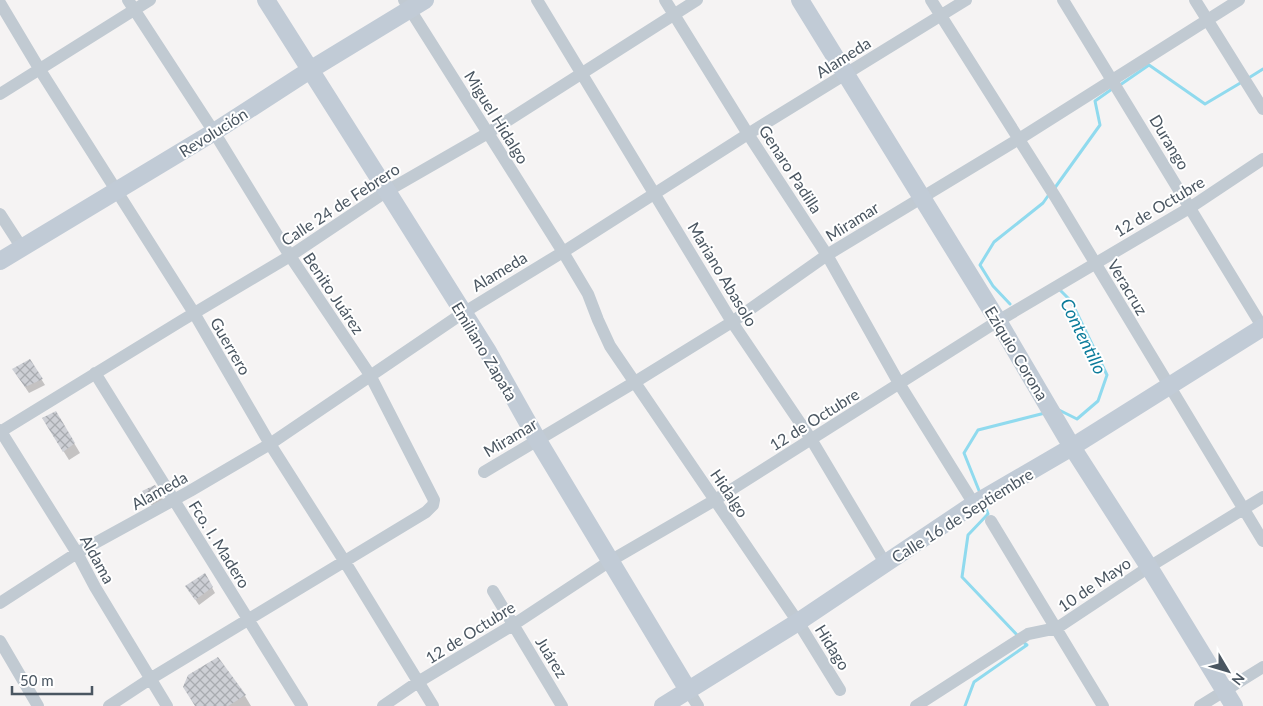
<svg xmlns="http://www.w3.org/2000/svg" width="1263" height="706" font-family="Lato,sans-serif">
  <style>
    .shadow { fill: #0003 }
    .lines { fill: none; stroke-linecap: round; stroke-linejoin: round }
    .stream { stroke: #90daee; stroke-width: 3 }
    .building { fill: url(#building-cross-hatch) }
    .street { stroke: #c1cad2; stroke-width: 12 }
    .secondary { stroke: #c1cbd6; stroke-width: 18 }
    .labels { text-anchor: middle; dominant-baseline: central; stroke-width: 4; stroke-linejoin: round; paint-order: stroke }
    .street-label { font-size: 16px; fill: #4a5661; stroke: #fff }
    .water-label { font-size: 18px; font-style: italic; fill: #0c7c9b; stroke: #fff }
  </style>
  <defs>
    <pattern id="building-cross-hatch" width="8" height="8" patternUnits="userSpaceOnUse" patternTransform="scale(1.25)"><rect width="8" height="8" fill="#cdcfd5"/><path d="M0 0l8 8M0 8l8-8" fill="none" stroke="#a8abb0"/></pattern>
  </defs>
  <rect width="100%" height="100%" fill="#f5f3f3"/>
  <path class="shadow" d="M29,360L45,385L29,393L17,375Z
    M56,413L80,453L69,460L49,428Z
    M155,486L165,503L154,509L143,492Z
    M205,575L215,593L199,605L190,592Z
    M245,696L251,706H196Z"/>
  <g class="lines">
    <path class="stream" d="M1247,79L1263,69
      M1120,85L1149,65L1205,104L1242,82
      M1054,189L1100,125L1095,101L1112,89
      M1010,304L993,286L980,265L994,242L1043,203L1050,193
      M1059,410L1077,419L1098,401L1107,375L1071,301L1060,290
      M980,493L964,453L978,430L1045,413
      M984,503L988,514L968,535L962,577L1019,637
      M965,706L974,682L1027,645L1023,642"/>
  </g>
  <path class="building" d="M30,359L43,379L25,387L12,369Z
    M56,411L75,443L63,452L42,418Z
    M155,485L162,497L150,504L142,491Z
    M205,573L213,587L195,600L185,586Z
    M218,657L246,695L228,706H195L183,687L188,675Z"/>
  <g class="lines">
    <path class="street" d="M404,0L563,252L588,294L598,320L610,346L798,622L840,690
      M537,0L732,322L811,439L885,563
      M665,0L748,134L827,255L900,385L974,504
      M931,0L1056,198L1263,541
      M1063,0L1263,328
      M1195,0L1263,109
      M0,3L40,70L194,313L270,444L345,562L433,706
      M0,94L150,0
      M0,214L22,248
      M95,373L302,706
      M0,430L77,553L95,587L167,706
      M0,432L181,321L290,256L387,191L488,133L697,0
      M484,472L635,382L732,322L827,255L1019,139L1239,0
      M991,521L1103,706
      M493,591L562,706
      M0,603L77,553L190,491L270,444L463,313L563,252L748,134L966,0
      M0,641L38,706
      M688,690L698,706
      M109,706L150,679L426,512L433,505L434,500L370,375L290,256L214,132L128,0
      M383,706L418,682L513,625L610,561L715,500L998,321L1191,207L1263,159
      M916,706L1028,634L1057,628L1149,567L1263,497
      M1200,706L1263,667"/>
    <path class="secondary" d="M266,0L387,191L487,350L537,439L688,690
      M800,0L998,321L1072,447L1149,567L1234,706
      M0,261L214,132L310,70L425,0
      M663,706L798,622L974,504L1072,447L1263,327"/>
  </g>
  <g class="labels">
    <g class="street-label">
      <text transform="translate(843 57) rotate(-32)">Alameda</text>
      <text transform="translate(497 117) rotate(58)">Miguel Hidalgo</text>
      <text transform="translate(213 132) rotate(-32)">Revolución</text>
      <text transform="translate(1170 142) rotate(59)">Durango</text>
      <text transform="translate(791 169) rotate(57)">Genaro Padilla</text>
      <text transform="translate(340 204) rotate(-33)">Calle 24 de Febrero</text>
      <text transform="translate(1159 206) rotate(-31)">12 de Octubre</text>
      <text transform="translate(852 221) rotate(-32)">Miramar</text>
      <text transform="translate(499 271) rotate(-31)">Alameda</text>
      <text transform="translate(723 274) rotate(59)">Mariano Abasolo</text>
      <text transform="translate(1128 287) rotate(59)">Veracruz</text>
      <text transform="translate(334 293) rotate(56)">Benito Juárez</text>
      <text transform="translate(231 346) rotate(60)">Guerrero</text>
      <text transform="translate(485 351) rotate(59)">Emiliano Zapata</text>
      <text transform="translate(1017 353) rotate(59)">Eziquio Corona</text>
      <text transform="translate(814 419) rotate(-32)">12 de Octubre</text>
      <text transform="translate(510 437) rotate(-31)">Miramar</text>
      <text transform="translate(159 490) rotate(-29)">Alameda</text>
      <text transform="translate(730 493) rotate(56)">Hidalgo</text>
      <text transform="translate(962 515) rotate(-32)">Calle 16 de Septiembre</text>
      <text transform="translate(220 544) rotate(58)">Fco. I. Madero</text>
      <text transform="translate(98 559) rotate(61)">Aldama</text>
      <text transform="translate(1094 584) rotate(-34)">10 de Mayo</text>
      <text transform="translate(470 632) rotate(-32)">12 de Octubre</text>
      <text transform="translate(833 647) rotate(58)">Hidago</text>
      <text transform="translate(552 657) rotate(58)">Juárez</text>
    </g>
    <g class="water-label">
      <text transform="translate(1084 336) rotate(64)">Contentillo</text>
    </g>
  </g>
  <g transform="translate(1228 671) rotate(128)" stroke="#ffffff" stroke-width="4" paint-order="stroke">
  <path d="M0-4L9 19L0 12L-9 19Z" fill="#4a5661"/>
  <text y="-8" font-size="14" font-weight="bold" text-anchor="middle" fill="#4a5661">N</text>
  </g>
  <path d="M12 686v8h80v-8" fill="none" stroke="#4a5661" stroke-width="2.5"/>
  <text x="20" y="686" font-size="15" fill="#4a5661" stroke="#ffffff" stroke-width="4" paint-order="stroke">50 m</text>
</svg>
